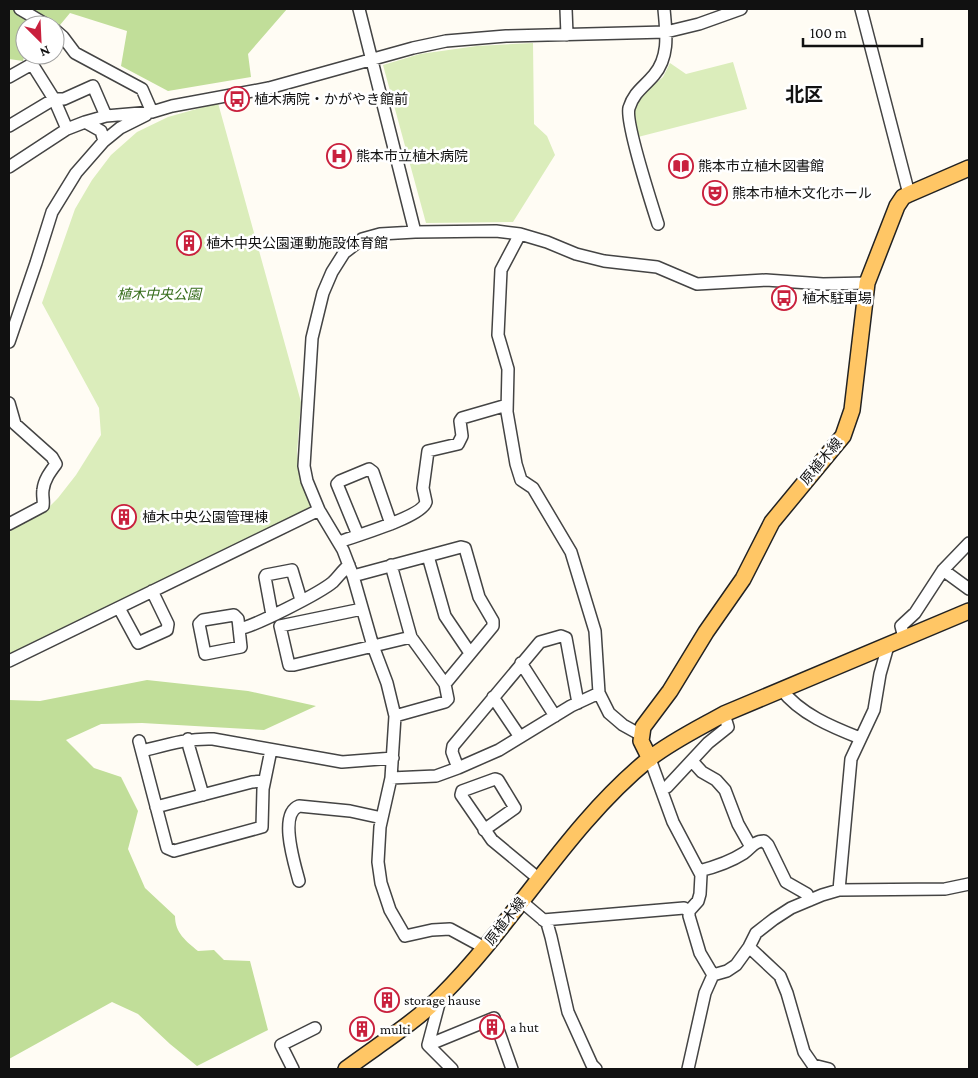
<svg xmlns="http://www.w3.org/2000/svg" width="978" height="1078" font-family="'Crimson Pro','Noto Sans JP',serif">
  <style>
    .green { fill: #dbedbb }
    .forest { fill: #c1de99 }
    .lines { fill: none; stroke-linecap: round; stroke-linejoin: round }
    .minor-casing { stroke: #444; stroke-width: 14 }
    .major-casing { stroke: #222; stroke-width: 18 }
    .minor { stroke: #fff; stroke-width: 11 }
    .major { stroke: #ffc665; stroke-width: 15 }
    .labels { text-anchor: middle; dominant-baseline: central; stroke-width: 5; stroke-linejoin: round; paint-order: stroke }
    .poi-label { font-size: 14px; fill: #111; stroke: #fff; text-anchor: start }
    .park-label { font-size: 14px; font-style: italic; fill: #376d1c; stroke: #fff }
    .street-label { font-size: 14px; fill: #111; stroke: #fff }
    .district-label { font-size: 19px; font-weight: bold; fill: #111; stroke: #fff }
  </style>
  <rect width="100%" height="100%" fill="#fffcf4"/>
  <path class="green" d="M533,43L534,124L547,136L555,155L513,222L426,223L383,65L420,54L477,46Z
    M733,62L747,109L638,137L633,113L641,96L663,77L670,63L686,74Z
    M218,103L301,402L297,452L300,480L313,508L9,658V529L49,507L58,498L76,475L101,435L99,408L42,303L75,209L92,180L111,155L137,132L168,117Z"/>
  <path class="forest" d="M9,9H287L248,54L251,77L168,91L121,66L127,31L70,13L55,31V25H25V53L23,61L9,59Z
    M147,680L248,691L316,706L264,730L142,723L101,724L66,740L94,768L121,777L138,811L128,849L145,888L175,916C175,933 186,941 198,951L214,950L224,960L250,961L268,1030L197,1066L170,1044L138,1014L112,1002L9,1059V700L40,701Z"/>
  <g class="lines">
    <defs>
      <path id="minor" d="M20,9L47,25
        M359,9L415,232
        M566,9L567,35
        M861,9L909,194
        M55,30L63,37L75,53L142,89L152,112
        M9,77L32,64L54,99L67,129
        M85,122L101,131L104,141
        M9,126L54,99H64L93,86L106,116
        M9,167L67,129L85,122L106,116L152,112L172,106L269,88L413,48L446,41L506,36L666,32L699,24L741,9
        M658,224C652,205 625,122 629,108C634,92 644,87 654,75C670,56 666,32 664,9
        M520,234L501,270L498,335L508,369L507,412L516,464L521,480L533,488L571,552L595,631L599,693L609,713L623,725L641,735
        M9,342L36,263L52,212L76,173L104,141L120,128L146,115
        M9,403L15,424L52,457L56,464C50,472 44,480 43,490C42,496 44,500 43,506L9,524
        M358,535L337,484L340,481L369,469L373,472L391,524
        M339,542C355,536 422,517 426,502L423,488L428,451L458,444L462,436L460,421L462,418L507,405
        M428,556L445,616L470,653
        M391,565L411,637L445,684L448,699L445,702L395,716
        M943,570L969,589
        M353,576L461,547L465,548L479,597L493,621V626L445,684
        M119,608L138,643L167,630L168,624L152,591
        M362,609L280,626L289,665H294L411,637
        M234,615L238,619L241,647L205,654L199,624L203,620Z
        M272,615L265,577L266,575L292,570L301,600
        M239,629C255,626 320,593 333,582C338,577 343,570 349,565
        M904,638L901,626L915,613L943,570L969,543
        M9,661L319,510
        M521,663L555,716
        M781,689C800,714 832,727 860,738
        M493,697L520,737
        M188,739L189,747L203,795
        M139,741L167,848L174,851L262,827L263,789L271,750
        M142,751C166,745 188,738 213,739L342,762L393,758
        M650,759L673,822L701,875L700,894L698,901L689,911V916L700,953L713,975
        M692,761L702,772L716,780L725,790L738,824L751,847
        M458,768L452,752L453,746L540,642L561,636L566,638L578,703
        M391,778L436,776L458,768L499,750L571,706L599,693
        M662,789L667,787L708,743L728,727L724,714
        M156,807L252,782L264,781
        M484,830L515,808L498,780L495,779L462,791L461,795L492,840L539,879
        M699,871C715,867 730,862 744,853C751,848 754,841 764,841L768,845L786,882L807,894L810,900
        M299,881C295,865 278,814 299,806L350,811L382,818
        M839,890L851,759L874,710L880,674L888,646
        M521,901L547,923L551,937L568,1012L592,1065L596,1069
        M543,920L684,908L689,911
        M749,947L780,976L787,993L804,1052L813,1065L829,1069
        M485,948L450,929L432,930L405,936L390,910L381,883L378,862L380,827L391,778L395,716L387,683L373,646L353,576L343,550L319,510L307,481L304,466L312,338L323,293L332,272L344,253L362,239L380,234L415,232L496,231L520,234L547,242L576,254L604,261L657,267L697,284L766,280L823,284L867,283
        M441,996L428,1045L452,1069
        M428,1045L494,1018L512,1069
        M293,1069L281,1045L315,1028
        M688,1069L705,993L713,975L727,971L736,965L749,947L756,933L774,919L791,908L822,895L839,890L945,889L969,884"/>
      <path id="major" d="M650,759L641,741L643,727L670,691L706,632L743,579L772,522L843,436L852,410L867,283L897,206L903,197L909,194L969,168
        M346,1069C378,1045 413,1024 442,995C516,921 567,826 649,759C672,741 699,728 724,714L969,611"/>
    </defs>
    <use href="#minor" class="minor-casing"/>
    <use href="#major" class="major-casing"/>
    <use href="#minor" class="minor"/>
    <use href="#major" class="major"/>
  </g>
  <defs>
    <symbol id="bus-ring" viewBox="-11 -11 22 22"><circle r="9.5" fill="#fff" stroke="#c9203d" stroke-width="1.5"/><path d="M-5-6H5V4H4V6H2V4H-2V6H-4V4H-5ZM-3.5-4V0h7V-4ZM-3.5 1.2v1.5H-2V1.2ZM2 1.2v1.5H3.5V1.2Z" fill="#c9203d"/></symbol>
    <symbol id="hospital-ring" viewBox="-11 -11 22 22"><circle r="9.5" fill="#fff" stroke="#c9203d" stroke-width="1.5"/><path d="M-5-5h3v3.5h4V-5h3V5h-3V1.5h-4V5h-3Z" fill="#c9203d"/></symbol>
    <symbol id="library-ring" viewBox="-11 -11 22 22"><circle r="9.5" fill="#fff" stroke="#c9203d" stroke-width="1.5"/><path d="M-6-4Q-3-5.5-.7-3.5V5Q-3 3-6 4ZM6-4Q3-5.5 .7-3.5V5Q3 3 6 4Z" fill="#c9203d"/></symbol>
    <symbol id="theatre-ring" viewBox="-11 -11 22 22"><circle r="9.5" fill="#fff" stroke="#c9203d" stroke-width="1.5"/><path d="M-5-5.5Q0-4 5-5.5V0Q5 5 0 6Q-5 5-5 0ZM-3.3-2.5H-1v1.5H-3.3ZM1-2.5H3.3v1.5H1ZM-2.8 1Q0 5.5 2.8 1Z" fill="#c9203d"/></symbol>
    <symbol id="building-ring" viewBox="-11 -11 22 22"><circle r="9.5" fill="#fff" stroke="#c9203d" stroke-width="1.5"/><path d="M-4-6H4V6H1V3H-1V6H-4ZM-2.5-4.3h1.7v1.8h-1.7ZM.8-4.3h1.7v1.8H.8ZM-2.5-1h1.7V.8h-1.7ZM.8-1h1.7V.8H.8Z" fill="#c9203d"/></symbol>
  </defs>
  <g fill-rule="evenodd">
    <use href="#bus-ring" x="223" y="85" width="28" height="28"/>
    <use href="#hospital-ring" x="325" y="142" width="28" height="28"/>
    <use href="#library-ring" x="667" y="152" width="28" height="28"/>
    <use href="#theatre-ring" x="701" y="179" width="28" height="28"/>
    <use href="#building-ring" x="175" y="229" width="28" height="28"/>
    <use href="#bus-ring" x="770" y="284" width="28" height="28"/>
    <use href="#building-ring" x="110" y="503" width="28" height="28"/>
    <use href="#building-ring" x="373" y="986" width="28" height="28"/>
    <use href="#building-ring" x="478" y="1013" width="28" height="28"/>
    <use href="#building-ring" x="348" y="1015" width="28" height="28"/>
  </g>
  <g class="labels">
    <g class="poi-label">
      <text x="254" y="99">植木病院・かがやき館前</text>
      <text x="356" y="156">熊本市立植木病院</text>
      <text x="698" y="166">熊本市立植木図書館</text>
      <text x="732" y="193">熊本市植木文化ホール</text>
      <text x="206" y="243">植木中央公園運動施設体育館</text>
      <text x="802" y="298">植木駐車場</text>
      <text x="142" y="517">植木中央公園管理棟</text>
      <text x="404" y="1000">storage hause</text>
      <text x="510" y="1027">a hut</text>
      <text x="380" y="1029">multi</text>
    </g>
    <g class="park-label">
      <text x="159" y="294">植木中央公園</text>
    </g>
    <g class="street-label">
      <text transform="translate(821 461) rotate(-50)">原植木線</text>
      <text transform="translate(505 921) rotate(-52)">原植木線</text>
    </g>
    <g class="district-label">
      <text x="804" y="94">北区</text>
    </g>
  </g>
  <rect width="978" height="1078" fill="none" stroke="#111111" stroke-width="20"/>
  <g transform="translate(40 40) rotate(156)"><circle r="24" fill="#ffffff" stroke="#a0a0a0"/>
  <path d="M0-4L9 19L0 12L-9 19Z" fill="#c9203d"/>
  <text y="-8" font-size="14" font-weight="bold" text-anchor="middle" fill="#111111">N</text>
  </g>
  <path d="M803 38v8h119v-8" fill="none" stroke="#111111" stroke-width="2.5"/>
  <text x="810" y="38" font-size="15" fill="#111111" stroke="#ffffff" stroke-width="4" paint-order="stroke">100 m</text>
</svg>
